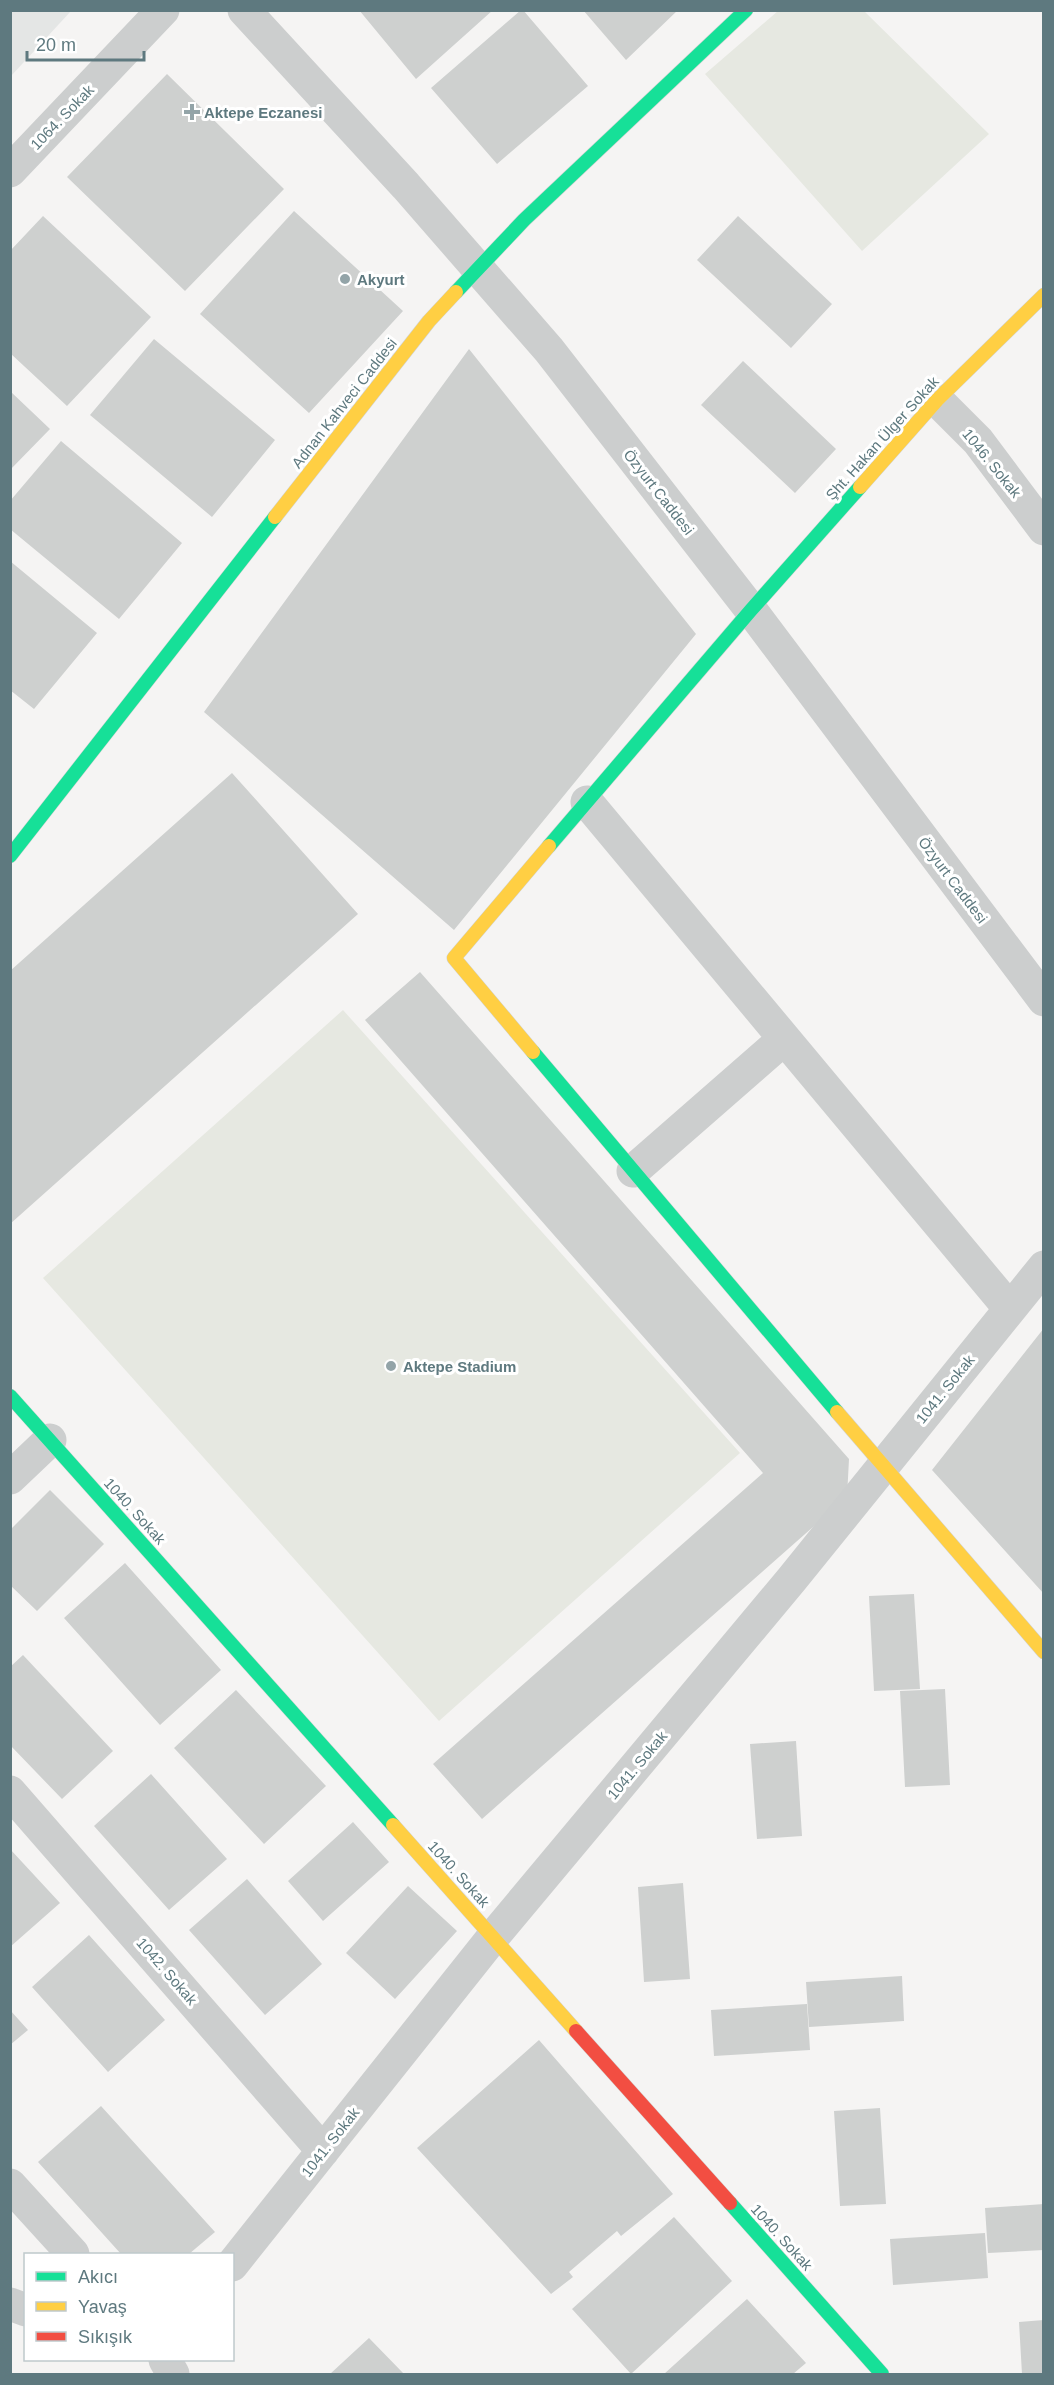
<svg xmlns="http://www.w3.org/2000/svg" width="1054" height="2385" font-family="Helvetica,sans-serif">
  <style>
    .built { fill: #e4e6e5 }
    .green { fill: #e6e8e1 }
    .building { fill: #ced0cf }
    .lines { fill: none; stroke-linecap: round; stroke-linejoin: round }
    .fast-casing { stroke: #d0d2d1; stroke-width: 15 }
    .slow-casing { stroke: #d0d2d1; stroke-width: 15 }
    .jam-casing { stroke: #d0d2d1; stroke-width: 15 }
    .street { stroke: #cccece; stroke-width: 33 }
    .fast { stroke: #16e098; stroke-width: 14 }
    .slow { stroke: #ffcf43; stroke-width: 14 }
    .jam { stroke: #f24e42; stroke-width: 14 }
    .poi-dot { fill: #93a4a8; stroke: #fff; stroke-width: 2 }
    .labels { text-anchor: middle; dominant-baseline: central; stroke-width: 6; stroke-linejoin: round; paint-order: stroke }
    .poi-label { font-size: 15px; font-weight: bold; fill: #5e797f; stroke: #fff; text-anchor: start }
    .street-label { font-size: 15px; fill: #5e797f; stroke: #fff }
  </style>
  <rect width="100%" height="100%" fill="#f5f4f3"/>
  <path class="built" d="M11,10L71,11L11,76L10,11Z"/>
  <path class="green" d="M778,11H864L989,134L862,251L705,74Z
    M343,1010L740,1453L439,1721L43,1278Z"/>
  <path class="building" d="M359,10H493L416,79Z
    M521,10H523L588,86L497,164L431,88Z
    M583,10H678L626,60Z
    M167,74L284,189L185,291L67,177Z
    M294,211L403,311L309,413L200,314Z
    M43,216L151,317L67,406L10,353V251Z
    M738,216L832,304L791,348L697,260Z
    M154,339L275,440L212,517L90,415Z
    M469,349L696,634L454,930L204,712Z
    M743,361L836,449L795,493L701,405Z
    M10,391L50,429L10,470Z
    M61,441L182,543L119,619L10,529V501Z
    M10,561L97,633L34,709L10,690Z
    M232,773L358,914L10,1224V971Z
    M420,972L849,1459L847,1497L482,1819L433,1764L763,1473L365,1020Z
    M1044,1328V1594L932,1470Z
    M50,1490L104,1544L37,1611L10,1585V1530Z
    M125,1563L221,1670L160,1725L64,1618Z
    M914,1594L920,1689L874,1691L869,1596Z
    M23,1655L113,1751L62,1799L10,1745V1667Z
    M945,1689L950,1785L905,1787L900,1691Z
    M236,1690L326,1786L264,1844L174,1748Z
    M796,1741L802,1836L757,1839L750,1744Z
    M151,1774L227,1859L169,1910L94,1826Z
    M353,1822L389,1862L323,1921L288,1881Z
    M10,1849L60,1903L10,1947Z
    M247,1879L322,1964L265,2015L189,1930Z
    M683,1883L690,1979L644,1982L638,1887Z
    M408,1886L457,1931L395,1999L346,1953Z
    M89,1935L165,2020L108,2072L32,1987Z
    M902,1976L904,2021L809,2027L806,1982Z
    M807,2004L810,2050L714,2056L711,2010Z
    M10,2010L28,2030L10,2045Z
    M539,2040L673,2194L621,2236L617,2231L569,2272L573,2277L551,2294L417,2148Z
    M101,2106L215,2232L189,2254H121L38,2162Z
    M880,2108L886,2204L840,2206L834,2111Z
    M1044,2204V2250L988,2253L985,2208Z
    M674,2217L732,2281L631,2374L572,2309Z
    M985,2233L988,2278L893,2285L890,2239Z
    M747,2299L806,2363L793,2374H664Z
    M1044,2320V2374H1022L1019,2322Z
    M369,2338L404,2374H330Z"/>
  <g class="lines">
    <defs>
      <path id="fast" d="M456,292L524,220L746,10
        M549,846L751,610L860,487
        M10,856L275,517
        M533,1052L837,1412
        M10,1396L393,1825
        M730,2203L882,2374"/>
      <path id="slow" d="M860,487L937,400L1044,295
        M275,517L429,321L456,292
        M533,1052L454,958L549,846
        M837,1412L1044,1652
        M393,1825L576,2031"/>
      <path id="jam" d="M576,2031L730,2203"/>
    </defs>
    <use href="#fast" class="fast-casing"/>
    <use href="#slow" class="slow-casing"/>
    <use href="#jam" class="jam-casing"/>
    <path class="street" d="M244,10L406,186L549,350L751,610L1044,1000
      M10,171L163,10
      M937,400L978,441L1044,529
      M587,802L1010,1309
      M633,1171L784,1039
      M10,1478L50,1440
      M10,1792L323,2151
      M10,2185L73,2254
      M232,2265L493,1937L792,1579L1044,1267
      M10,2304L26,2310
      M165,2360L173,2374"/>
    <use href="#fast" class="fast"/>
    <use href="#slow" class="slow"/>
    <use href="#jam" class="jam"/>
  </g>
  <g class="poi-dot">
    <path d="M189 103h6v6h6v6h-6v6h-6v-6h-6v-6h6z"/>
    <circle cx="345" cy="279" r="6"/>
    <circle cx="391" cy="1366" r="6"/>
  </g>
  <g class="labels">
    <g class="poi-label">
      <text x="204" y="112">Aktepe Eczanesi</text>
      <text x="357" y="279">Akyurt</text>
      <text x="403" y="1366">Aktepe Stadium</text>
    </g>
    <g class="street-label">
      <text transform="translate(62 117) rotate(-46)">1064. Sokak</text>
      <text transform="translate(344 403) rotate(-52)">Adnan Kahveci Caddesi</text>
      <text transform="translate(882 438) rotate(-48)">Şht. Hakan Ülger Sokak</text>
      <text transform="translate(992 463) rotate(51)">1046. Sokak</text>
      <text transform="translate(659 492) rotate(52)">Özyurt Caddesi</text>
      <text transform="translate(953 880) rotate(53)">Özyurt Caddesi</text>
      <text transform="translate(945 1389) rotate(-51)">1041. Sokak</text>
      <text transform="translate(135 1511) rotate(48)">1040. Sokak</text>
      <text transform="translate(637 1765) rotate(-50)">1041. Sokak</text>
      <text transform="translate(459 1874) rotate(48)">1040. Sokak</text>
      <text transform="translate(167 1971) rotate(49)">1042. Sokak</text>
      <text transform="translate(330 2142) rotate(-52)">1041. Sokak</text>
      <text transform="translate(782 2237) rotate(48)">1040. Sokak</text>
    </g>
  </g>
  <rect width="1054" height="2385" fill="none" stroke="#5e797f" stroke-width="24"/>
  <rect x="24" y="2253" width="210" height="108" fill="#ffffff" stroke="#bfc9cc" stroke-width="1.5"/>
  <rect x="36" y="2272" width="30" height="9" fill="#16e098" stroke="#bfc9cc" stroke-width="1.5"/>
  <text x="78" y="2283" font-size="18" fill="#5e797f">Akıcı</text>
  <rect x="36" y="2302" width="30" height="9" fill="#ffcf43" stroke="#bfc9cc" stroke-width="1.5"/>
  <text x="78" y="2313" font-size="18" fill="#5e797f">Yavaş</text>
  <rect x="36" y="2332" width="30" height="9" fill="#f24e42" stroke="#bfc9cc" stroke-width="1.5"/>
  <text x="78" y="2343" font-size="18" fill="#5e797f">Sıkışık</text>
  <path d="M27 51v9h117v-9" fill="none" stroke="#5e797f" stroke-width="3"/>
  <text x="36" y="51" font-size="18" fill="#5e797f" stroke="#ffffff" stroke-width="4.5" paint-order="stroke">20 m</text>
</svg>
